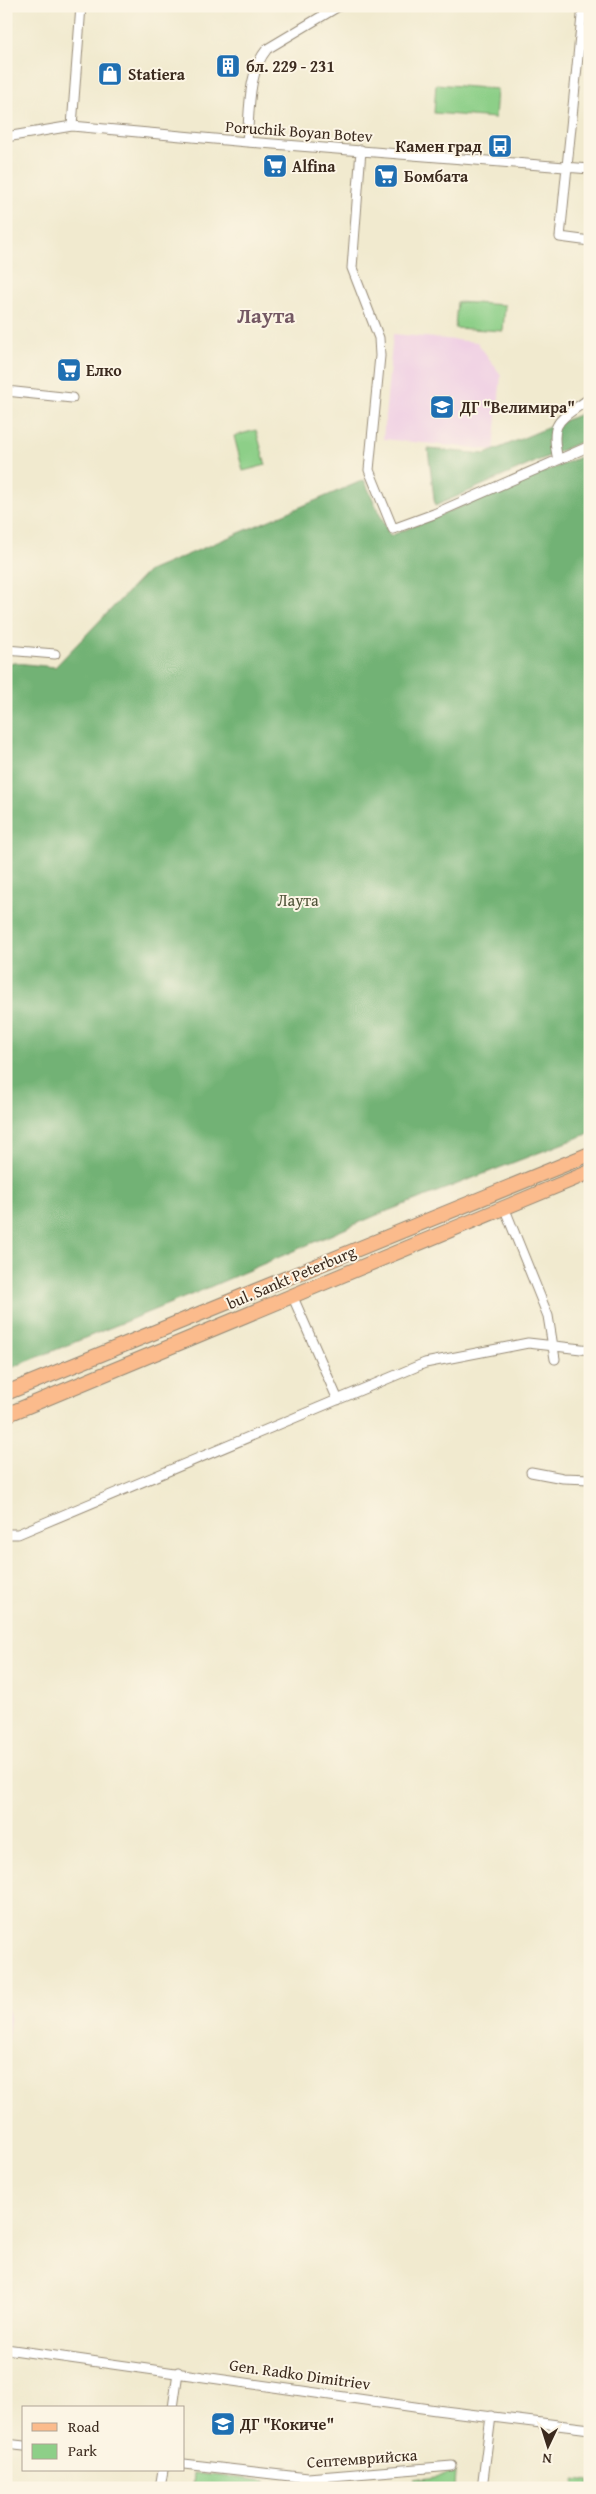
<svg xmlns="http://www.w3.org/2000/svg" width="596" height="2494" font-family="'Gentium Book Plus',serif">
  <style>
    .built { fill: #f0d0e4 }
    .green { fill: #8dcf88; stroke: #647c53 }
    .forest { fill: #72b274; stroke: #566e49 }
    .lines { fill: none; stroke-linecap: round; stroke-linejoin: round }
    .minor-casing { stroke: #968a76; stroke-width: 11 }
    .primary-casing { stroke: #968a76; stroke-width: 16 }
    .minor { stroke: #fff; stroke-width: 9 }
    .primary { stroke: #fbbb8c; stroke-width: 14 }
    .labels { text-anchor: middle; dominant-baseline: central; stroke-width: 4; stroke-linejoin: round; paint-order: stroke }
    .poi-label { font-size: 16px; font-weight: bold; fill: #3b2a1e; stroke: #fcf5e5; text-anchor: start }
    .street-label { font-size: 16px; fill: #3b2a1e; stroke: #fcf5e5 }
    .park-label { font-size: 16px; fill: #505338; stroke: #fcf5e5 }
    .district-label { font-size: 21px; font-weight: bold; fill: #745863; stroke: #fcf5e5 }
  </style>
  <rect width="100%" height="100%" fill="#fcf5e5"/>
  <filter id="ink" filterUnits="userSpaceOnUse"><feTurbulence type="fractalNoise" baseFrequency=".02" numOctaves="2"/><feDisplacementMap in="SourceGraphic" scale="10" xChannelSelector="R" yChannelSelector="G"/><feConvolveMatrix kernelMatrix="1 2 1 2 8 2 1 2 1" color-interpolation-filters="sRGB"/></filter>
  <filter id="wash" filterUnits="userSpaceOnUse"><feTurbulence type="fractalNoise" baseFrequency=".0096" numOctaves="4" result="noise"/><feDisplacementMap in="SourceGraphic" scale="20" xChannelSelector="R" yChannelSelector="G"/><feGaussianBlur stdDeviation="1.12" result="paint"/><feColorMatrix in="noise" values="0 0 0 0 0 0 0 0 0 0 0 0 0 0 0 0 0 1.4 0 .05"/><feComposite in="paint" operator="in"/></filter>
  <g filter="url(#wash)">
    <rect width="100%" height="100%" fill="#f1eacf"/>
    <path class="built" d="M393,334L477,342L501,375L494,450L383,439Z
      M6,2002L10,2019L6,2051Z"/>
    <path class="green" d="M436,84L497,89L495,118L434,113Z
      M457,302L505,305L503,331L455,328Z
      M256,430L266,465L243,471L234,436Z
      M193,2473L266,2481V2488H192Z
      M456,2473L455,2488H413L414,2479Z
      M575,2479L590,2481V2488H574Z"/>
    <path class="forest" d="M590,410V438L435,506L428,449L485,454Z
      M590,453V1133L377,1215L198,1292L6,1370V662L55,667L147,572L364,480L390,536Z"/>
  </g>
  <g filter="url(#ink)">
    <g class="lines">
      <defs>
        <path id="minor" d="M583,6L560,237L590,241
          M72,126L81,6
          M6,137L72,126L247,142L590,169
          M247,142C250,112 247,73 267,49L339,6
          M361,150L352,268L379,338L380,356L369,470L393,529L434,514L590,446
          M6,391L72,398
          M558,460C549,420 559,421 590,398
          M6,650L55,654
          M504,1207L548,1316L555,1359
          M292,1295L338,1400
          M531,1472L563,1478L590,1479
          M6,1534H18L425,1363L528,1343L590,1350
          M6,2349L436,2410L590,2429
          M173,2408L178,2372
          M6,2444L24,2446
          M184,2464L308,2478L452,2466
          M160,2488L163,2470
          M482,2488L491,2416"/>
        <path id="primary" d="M6,1393L590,1154
          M6,1415L590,1172"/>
      </defs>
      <use href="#minor" class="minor-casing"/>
      <use href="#primary" class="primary-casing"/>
      <use href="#minor" class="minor"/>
      <use href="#primary" class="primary"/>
    </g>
  </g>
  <defs>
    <symbol id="building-square" viewBox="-11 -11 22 22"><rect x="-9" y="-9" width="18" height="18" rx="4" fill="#1f6fb2" stroke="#fcf5e5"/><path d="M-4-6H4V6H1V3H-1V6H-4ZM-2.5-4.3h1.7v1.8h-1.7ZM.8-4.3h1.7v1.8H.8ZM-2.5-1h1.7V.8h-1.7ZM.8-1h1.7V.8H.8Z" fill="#fff"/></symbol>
    <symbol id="shop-square" viewBox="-11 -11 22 22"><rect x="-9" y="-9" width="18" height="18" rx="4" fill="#1f6fb2" stroke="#fcf5e5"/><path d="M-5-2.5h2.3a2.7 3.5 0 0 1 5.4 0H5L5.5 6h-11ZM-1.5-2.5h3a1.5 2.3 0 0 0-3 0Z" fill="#fff"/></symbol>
    <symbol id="bus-square" viewBox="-11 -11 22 22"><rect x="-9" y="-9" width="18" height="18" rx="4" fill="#1f6fb2" stroke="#fcf5e5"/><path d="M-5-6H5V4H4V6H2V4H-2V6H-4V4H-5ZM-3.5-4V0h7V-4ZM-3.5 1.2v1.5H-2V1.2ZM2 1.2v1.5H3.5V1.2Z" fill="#fff"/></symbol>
    <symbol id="supermarket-square" viewBox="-11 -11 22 22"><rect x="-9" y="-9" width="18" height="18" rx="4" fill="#1f6fb2" stroke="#fcf5e5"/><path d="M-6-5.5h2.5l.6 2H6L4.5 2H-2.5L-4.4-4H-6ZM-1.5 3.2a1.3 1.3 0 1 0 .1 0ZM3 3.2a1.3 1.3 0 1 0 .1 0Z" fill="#fff"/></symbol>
    <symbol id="school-square" viewBox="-11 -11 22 22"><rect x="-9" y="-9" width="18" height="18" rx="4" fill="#1f6fb2" stroke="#fcf5e5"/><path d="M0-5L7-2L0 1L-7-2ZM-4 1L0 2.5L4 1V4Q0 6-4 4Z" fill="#fff"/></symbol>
  </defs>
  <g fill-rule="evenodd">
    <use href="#building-square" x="214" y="52" width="28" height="28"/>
    <use href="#shop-square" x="96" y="60" width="28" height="28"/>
    <use href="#bus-square" x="486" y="132" width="28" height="28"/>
    <use href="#supermarket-square" x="261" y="152" width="28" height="28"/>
    <use href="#supermarket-square" x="372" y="162" width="28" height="28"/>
    <use href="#supermarket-square" x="55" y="356" width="28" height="28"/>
    <use href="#school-square" x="428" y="393" width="28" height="28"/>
    <use href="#school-square" x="209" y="2410" width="28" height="28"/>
  </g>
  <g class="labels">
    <g class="poi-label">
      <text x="246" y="66">бл. 229 - 231</text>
      <text x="128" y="74">Statiera</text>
      <text x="482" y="146" text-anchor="end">Камен град</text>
      <text x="292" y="166">Alfina</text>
      <text x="404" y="176">Бомбата</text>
      <text x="86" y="370">Елко</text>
      <text x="460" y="407">ДГ "Велимира"</text>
      <text x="240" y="2424">ДГ "Кокиче"</text>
    </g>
    <g class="street-label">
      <text transform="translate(299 131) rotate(4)">Poruchik Boyan Botev</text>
      <text transform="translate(291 1277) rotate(-23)">bul. Sankt Peterburg</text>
      <text transform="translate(300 2374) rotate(8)">Gen. Radko Dimitriev</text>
      <text transform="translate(362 2458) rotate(-4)">Септемврийска</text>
    </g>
    <g class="park-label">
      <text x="298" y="900">Лаута</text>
    </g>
    <g class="district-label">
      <text x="266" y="315">Лаута</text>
    </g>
  </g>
  <rect width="596" height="2494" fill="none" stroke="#fcf5e5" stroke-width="25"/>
  <rect x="22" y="2406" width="162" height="65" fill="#fcf5e5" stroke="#afa495"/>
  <rect x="32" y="2423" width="25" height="8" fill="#fbbb8c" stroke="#afa495"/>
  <text x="68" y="2432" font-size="15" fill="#3b2a1e">Road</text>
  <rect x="32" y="2444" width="25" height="15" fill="#8dcf88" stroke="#afa495"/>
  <text x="68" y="2456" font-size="15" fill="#3b2a1e">Park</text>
  <g transform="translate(548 2446) rotate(184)" stroke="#fcf5e5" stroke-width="4" paint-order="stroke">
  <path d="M0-4L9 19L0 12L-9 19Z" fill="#3b2a1e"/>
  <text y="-8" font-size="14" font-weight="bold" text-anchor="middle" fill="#3b2a1e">N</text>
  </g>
</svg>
